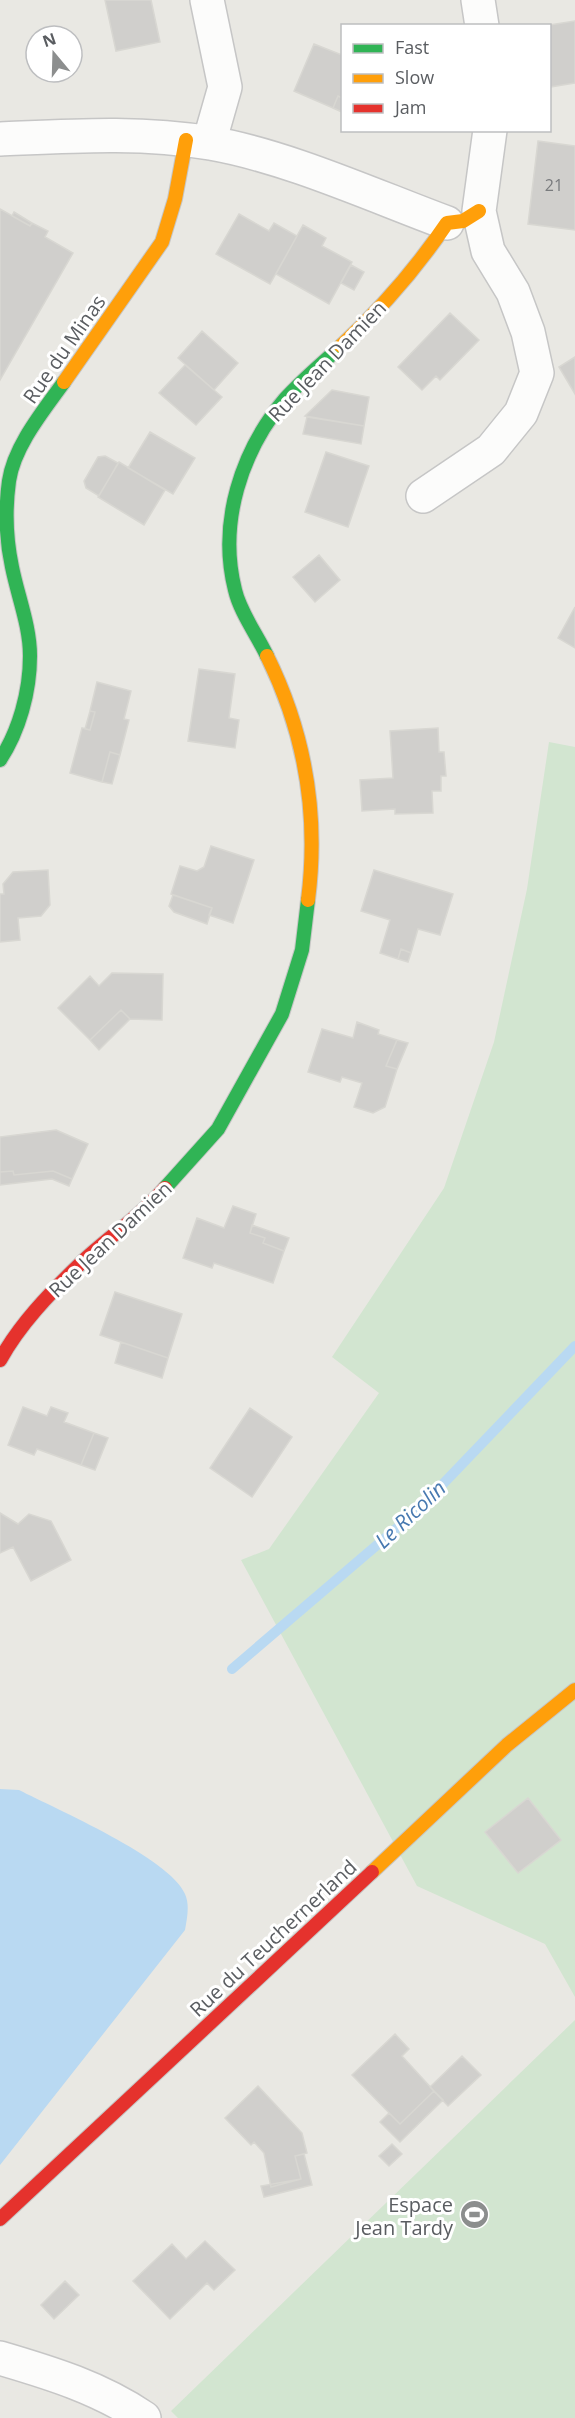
<svg xmlns="http://www.w3.org/2000/svg" width="575" height="2418" font-family="'Open Sans',sans-serif">
  <style>
    .green { fill: #d2e5d0 }
    .water { fill: #b9d9f2 }
    .lines { fill: none; stroke-linecap: round; stroke-linejoin: round }
    .stream { stroke: #b9d9f2; stroke-width: 10 }
    .building { fill: #d0cfcc; stroke: #d8d7d2; stroke-width: 1.5 }
    .street-casing { stroke: #c6c6c6; stroke-width: 36 }
    .fast-casing { stroke: #c6c6c5; stroke-width: 16 }
    .slow-casing { stroke: #c6c6c5; stroke-width: 16 }
    .jam-casing { stroke: #c6c6c5; stroke-width: 16 }
    .street { stroke: #fcfcfb; stroke-width: 33 }
    .fast { stroke: #30b455; stroke-width: 14 }
    .slow { stroke: #ff9f0a; stroke-width: 14 }
    .jam { stroke: #e5322d; stroke-width: 14 }
    .labels { text-anchor: middle; dominant-baseline: central; stroke-width: 6; stroke-linejoin: round; paint-order: stroke }
    .number-label { font-size: 16px; fill: #797b7d }
    .street-label { font-size: 20px; fill: #5a5d61; stroke: #fff }
    .poi-label { font-size: 20px; fill: #5a5d61; stroke: #fff; text-anchor: end }
    .water-label { font-size: 21px; font-style: italic; fill: #4779b0; stroke: #fff }
  </style>
  <rect width="100%" height="100%" fill="#e9e8e3"/>
  <path class="green" d="M549,742L575,747V1997L545,1944L417,1886L241,1560L269,1549L379,1393L332,1357L444,1188L494,1042L527,889Z
    M575,2020V2418H178L171,2411Z"/>
  <path class="water" d="M0,1789L19,1790C56,1809 170,1858 185,1894C190,1905 187,1918 185,1930L0,2165Z"/>
  <g class="lines">
    <path class="stream" d="M232,1669L418,1510L575,1346"/>
  </g>
  <path class="building" d="M105,0H151L160,42L116,51Z
    M575,21V83L550,87V26H543Z
    M314,44L342,55V98L338,96L333,108L294,91Z
    M338,96L342,98V112L333,108Z
    M538,141L575,146V230L528,224Z
    M0,209L30,226L32,223L48,231L45,237L73,253L0,380Z
    M14,212L32,223L30,226L12,216Z
    M239,214L269,231L274,223L297,236L270,284L216,254Z
    M303,225L326,238L322,246L352,262L329,304L276,274Z
    M351,265L364,272L354,290L341,283Z
    M450,313L479,340L440,380L436,376L422,390L398,367Z
    M202,331L238,363L214,390L178,358Z
    M575,357V394L559,367Z
    M185,365L222,397L196,425L159,393Z
    M332,390L369,397L364,426L305,416Z
    M307,417L364,426L361,444L303,434Z
    M150,432L195,458L173,494L128,468Z
    M326,452L369,466L348,527L305,512Z
    M105,456L118,463L99,496L86,488L84,481L98,457Z
    M119,462L165,490L144,525L98,497Z
    M319,555L340,580L315,602L293,577Z
    M575,607V648L558,638Z
    M199,669L235,674L229,718L239,720L235,748L188,741Z
    M97,682L131,691L124,719L129,720L120,755L110,752L102,782L70,773L82,728L90,730L95,712L90,711Z
    M90,711L95,712L90,730L85,729Z
    M438,728L439,752H444L446,776H441V791H432L433,813L395,814V809L362,811L360,780L393,778L390,731Z
    M110,752L120,755L112,784L102,782Z
    M211,846L254,860L233,923L209,915L212,908L171,894L180,866L197,871L204,867Z
    M48,870L50,905L41,916L18,918L20,940L0,942V894H4L3,884L13,872Z
    M374,870L453,894L440,935L418,929L411,953L401,949L398,959L380,953L390,920L361,911Z
    M173,895L212,908L207,924L174,912L169,906Z
    M401,949L411,953L408,962L398,959Z
    M112,973L163,974L162,1020L130,1019L121,1010L90,1040L58,1008L90,976L99,986Z
    M121,1010L130,1019L99,1050L90,1040Z
    M357,1022L379,1030L378,1034L397,1040L386,1066L397,1069L385,1107L373,1113L354,1107L362,1083L342,1077L340,1082L308,1072L322,1029L353,1038Z
    M397,1040L408,1043L397,1069L386,1066Z
    M56,1130L88,1144L72,1179L53,1171L14,1175L13,1171L0,1172V1137Z
    M13,1171L14,1175L53,1171L72,1179L69,1186L52,1179L0,1185V1172Z
    M233,1206L256,1214L250,1233L265,1238L263,1243L284,1251L273,1283L214,1263L212,1268L183,1258L197,1218L224,1228Z
    M252,1225L289,1238L284,1251L263,1243L265,1238L250,1233Z
    M115,1292L182,1314L168,1358L100,1335Z
    M121,1342L168,1358L162,1378L115,1363Z
    M23,1407L47,1416L51,1407L68,1413L64,1422L94,1433L81,1465L37,1449L34,1455L8,1445Z
    M250,1408L292,1437L252,1497L210,1468Z
    M94,1433L108,1438L95,1470L81,1465Z
    M0,1513L18,1524L29,1514L51,1521L71,1560L31,1581L13,1547L0,1553Z
    M528,1798L561,1840L518,1873L485,1832Z
    M395,2034L409,2049L402,2056L434,2091L400,2124L352,2075Z
    M462,2056L481,2075L448,2106L430,2087Z
    M258,2086L302,2133L307,2153L295,2156L301,2179L271,2187L264,2153L254,2142L251,2145L225,2118Z
    M434,2091L443,2100L400,2142L380,2122L389,2113L400,2124Z
    M392,2144L402,2154L389,2166L379,2156Z
    M304,2154L312,2185L264,2197L261,2186L301,2179L295,2156Z
    M205,2241L235,2270L214,2290L207,2283L170,2319L133,2281L172,2244L186,2259Z
    M65,2281L79,2295L54,2319L41,2305Z"/>
  <g class="lines">
    <defs>
      <path id="street" d="M207,0L225,87L209,143
        M478,0L482,26
        M0,139C70,136 140,131 210,143C286,156 374,196 447,223
        M423,496L491,450L521,413L537,373L528,332L513,292L488,251L479,211L490,130
        M0,2358C51,2373 100,2388 144,2418"/>
      <path id="fast" d="M267,656C257,635 240,612 235,590C218,523 241,451 285,399C302,380 323,363 341,346
        M0,760C19,731 30,692 30,656C30,626 18,597 12,567C6,539 5,510 9,481C14,446 44,410 64,382
        M165,1188L218,1129L282,1014L302,950L308,900"/>
      <path id="slow" d="M341,346C382,308 416,269 447,223L463,221L479,211
        M64,382L162,242L175,199L186,140
        M267,656C305,733 319,814 308,900
        M372,1872L507,1745L575,1690"/>
      <path id="jam" d="M0,1360C20,1324 49,1294 79,1265C107,1238 139,1218 165,1188
        M0,2219L372,1872"/>
    </defs>
    <use href="#street" class="street-casing"/>
    <use href="#fast" class="fast-casing"/>
    <use href="#slow" class="slow-casing"/>
    <use href="#jam" class="jam-casing"/>
    <use href="#street" class="street"/>
    <use href="#fast" class="fast"/>
    <use href="#slow" class="slow"/>
    <use href="#jam" class="jam"/>
  </g>
  <defs>
    <symbol id="stadium-disc" viewBox="-11 -11 22 22"><circle r="9.5" fill="#8c8e8e" stroke="#fff"/><path d="M0-5a6.5 5 0 1 0 0 10a6.5 5 0 1 0 0-10ZM-3.5-1.8h7v3.6h-7Z" fill="#fff"/></symbol>
  </defs>
  <g fill-rule="evenodd">
    <use href="#stadium-disc" x="458" y="2198" width="33" height="33"/>
  </g>
  <g class="labels">
    <g class="number-label">
      <text x="554" y="185">21</text>
    </g>
    <g class="street-label">
      <text transform="translate(64 349) rotate(-55)">Rue du Minas</text>
      <text transform="translate(327 361) rotate(-46)">Rue Jean Damien</text>
      <text transform="translate(110 1239) rotate(-43)">Rue Jean Damien</text>
      <text transform="translate(273 1938) rotate(-43)">Rue du Teuchernerland</text>
    </g>
    <g class="poi-label">
      <text x="453" y="2204">Espace<tspan x="453" dy="23">Jean Tardy</tspan></text>
    </g>
    <g class="water-label">
      <text transform="translate(410 1514) rotate(-43)">Le Ricolin</text>
    </g>
  </g>
  <rect x="341" y="24" width="210" height="108" fill="#ffffff" stroke="#bdbec0" stroke-width="1.5"/>
  <rect x="353" y="44" width="30" height="9" fill="#30b455" stroke="#bdbec0" stroke-width="1.5"/>
  <text x="395" y="54" font-size="18" fill="#5a5d61">Fast</text>
  <rect x="353" y="74" width="30" height="9" fill="#ff9f0a" stroke="#bdbec0" stroke-width="1.5"/>
  <text x="395" y="84" font-size="18" fill="#5a5d61">Slow</text>
  <rect x="353" y="104" width="30" height="9" fill="#e5322d" stroke="#bdbec0" stroke-width="1.5"/>
  <text x="395" y="114" font-size="18" fill="#5a5d61">Jam</text>
  <g transform="translate(54 54) rotate(341)"><circle r="28" fill="#ffffff" stroke="#bdbec0" stroke-width="1.5"/>
  <path d="M0-4.5L10 22L0 15L-10 22Z" fill="#8c8e8e"/>
  <text y="-9" font-size="16" font-weight="bold" text-anchor="middle" fill="#5a5d61">N</text>
  </g>
</svg>
